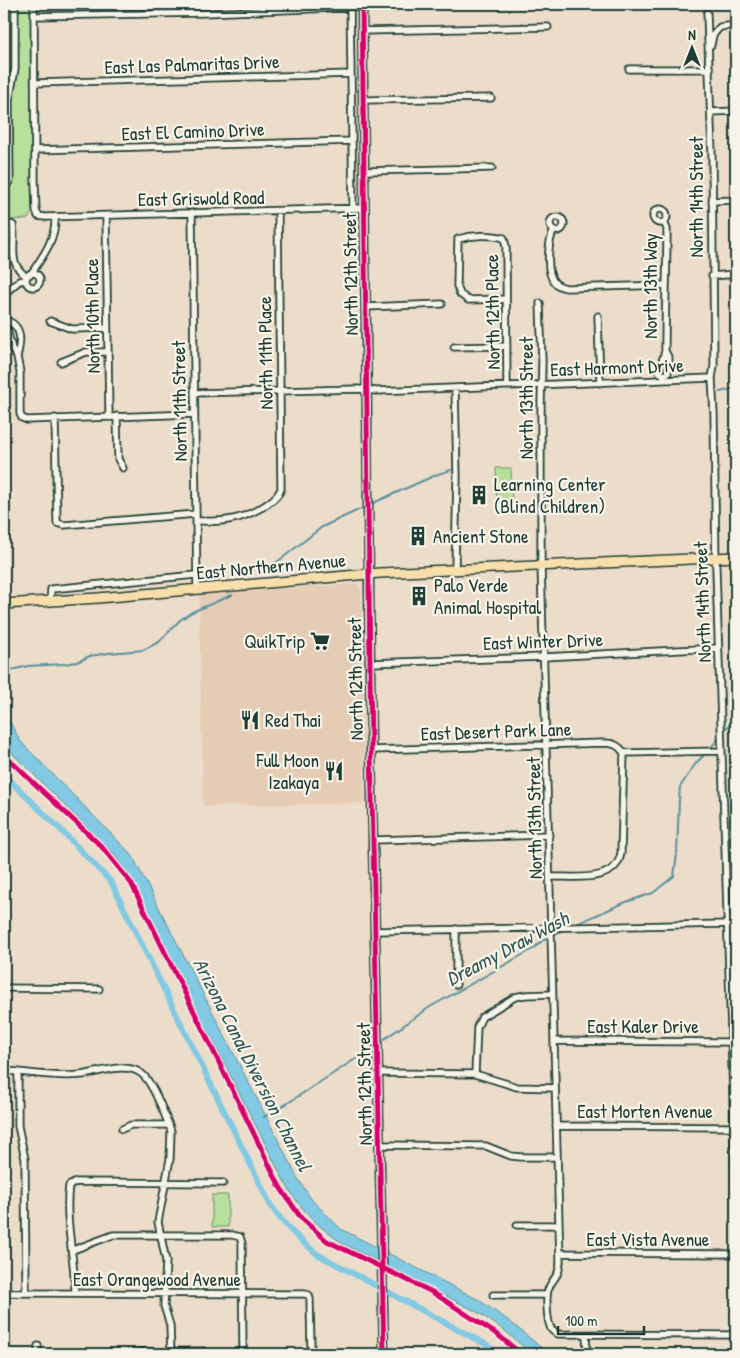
<svg xmlns="http://www.w3.org/2000/svg" width="740" height="1358" font-family="'Patrick Hand',sans-serif">
  <style>
    .built { fill: #e5cdb5 }
    .green { fill: #b8e09c; stroke: #6c8e68 }
    .water { fill: #82c9e3; stroke: #5a919d }
    .lines { fill: none; stroke-linecap: round; stroke-linejoin: round }
    .stream { stroke: #5a919d; stroke-width: 2 }
    .canal { stroke: #82c9e3; stroke-width: 6 }
    .street-casing { stroke: #1f3d34; stroke-width: 9 }
    .secondary-casing { stroke: #1f3d34; stroke-width: 11 }
    .primary-casing { stroke: #1f3d34; stroke-width: 12 }
    .street { stroke: #f7f3e8; stroke-width: 5.5 }
    .secondary { stroke: #f7f3e8; stroke-width: 8 }
    .primary { stroke: #f8deab; stroke-width: 9 }
    .cycleway-casing { stroke: #f7f3e8; stroke-width: 8 }
    .cycleway { stroke: #d6006c; stroke-width: 5 }
    .labels { text-anchor: middle; dominant-baseline: central; stroke-width: 4.5; stroke-linejoin: round; paint-order: stroke }
    .street-label { font-size: 19px; fill: #1f3d34; stroke: #f7f3e8 }
    .poi-label { font-size: 19px; fill: #1f3d34; stroke: #f7f3e8; text-anchor: start }
    .water-label { font-size: 20px; font-style: italic; fill: #335957; stroke: #f7f3e8 }
  </style>
  <rect width="100%" height="100%" fill="#ecddca"/>
  <filter id="ink" filterUnits="userSpaceOnUse"><feTurbulence type="fractalNoise" baseFrequency=".02" numOctaves="2"/><feDisplacementMap in="SourceGraphic" scale="10" xChannelSelector="R" yChannelSelector="G"/><feConvolveMatrix kernelMatrix="1 2 1 2 8 2 1 2 1" color-interpolation-filters="sRGB"/></filter>
  <g filter="url(#ink)">
    <path class="built" d="M355,584L359,585L361,591L365,803L203,806L199,596L270,589Z"/>
    <path class="green" d="M16,4H31L32,212L28,219L4,220V193L8,189L12,180L11,102Z
      M496,468H511L512,504H497Z
      M212,1195H228V1227H212Z"/>
    <path class="water" d="M4,700L9,720L20,741L132,855L297,1177L312,1200L341,1229L479,1300L509,1321L549,1354H532L504,1330L479,1313L344,1244C317,1227 298,1207 283,1179L129,876L113,853L14,755L4,741Z"/>
    <g class="lines">
      <path class="stream" d="M720,392L736,388
        M371,504L438,474L451,470
        M267,570L322,527L367,506
        M4,672L28,666L63,664L77,662L90,656L109,653L143,650L159,642L180,620L192,612L232,595
        M723,731L736,719
        M710,749L719,737
        M574,925L626,902L653,893L674,876L677,854L679,799L680,787L696,763L705,754
        M380,1042L430,1007L533,949L543,940L565,929
        M264,1117L280,1108L374,1047"/>
      <path class="canal" d="M4,775L58,827L111,882L271,1206C284,1225 299,1240 317,1254L487,1345L497,1354"/>
      <defs>
        <path id="street" d="M34,4L35,183L36,210L38,216L45,217L364,208
          M350,4L353,209
          M4,7H15
          M707,13L712,154L714,366L712,378L714,414L716,569L736,1190
          M34,16L204,13L362,7
          M362,31L548,27
          M711,45L713,35L720,27L736,25
          M629,69H710
          M4,76H14
          M35,83L351,74
          M363,100L491,98
          M711,112L736,111
          M35,150L352,141
          M364,171L492,168
          M4,190L10,180L9,101L15,69V4
          M712,201L736,200
          M653 216a7 7 0 1 1 14 0a7 7 0 1 1-14 0Z
          M192,213L197,589
          M106,216L109,416
          M550 224a7 7 0 1 1 14 0a7 7 0 1 1-14 0Z
          M664,222L667,229C667,270 665,310 665,351L669,359L668,373L664,375V380
          M4,223L13,225C17,247 6,262 27,277
          M554,230C548,241 545,273 555,283C558,286 562,287 566,288L666,285
          M26 280a7 7 0 1 1 14 0a7 7 0 1 1-14 0Z
          M31,274C43,256 56,239 55,217
          M712,276L736,274
          M4,294L19,281L26,280
          M506,299L468,300L460,294L457,286L458,239C472,235 491,234 504,238L506,247L507,386
          M540,303L542,361L541,406V565L560,1261C560,1277 552,1278 548,1290C546,1297 547,1319 550,1326C551,1331 554,1332 558,1334L736,1335
          M366,307L442,304
          M598,316L600,383
          M4,318L12,349L17,357L20,372V414L22,418L27,420L194,414
          M5,320C23,325 21,341 17,357
          M50,321L72,329L107,328
          M454,347L507,346
          M61,362L86,352H108
          M664,375L659,372L665,351
          M455,388L457,476L455,569
          M194,393L358,389L377,391L712,378
          M117,416L118,459L123,468
          M55,418L57,523L64,525L196,514
          M196,521C206,521 218,522 228,520C244,518 275,504 281,489L278,211
          M50,602L51,589L196,575
          M370,663L544,657L718,648
          M371,750L604,743C613,743 619,745 624,753L621,853C616,884 574,876 550,877
          M624,753L721,751
          M373,840L549,835
          M456,929V985
          M376,931L727,924
          M4,988L99,989
          M554,1041L731,1042
          M4,1071C30,1072 55,1078 81,1075C99,1073 126,1061 142,1074C153,1083 163,1111 169,1125L171,1131L170,1159L158,1222L166,1261L164,1306L170,1325L171,1354
          M18,1073V1126L25,1159L26,1293
          M379,1073L475,1074L517,1087L555,1088
          M475,1074L477,1027L482,1017L515,997L525,995L552,994
          M556,1126L734,1127
          M122,1129L131,1125H169
          M380,1145L486,1146L511,1156L521,1157H557
          M517,1225H559
          M73,1250L113,1235H232L240,1237L242,1243L243,1354
          M560,1253L736,1254
          M4,1293L305,1294L309,1295L310,1299L311,1349L313,1354
          M75,1293C75,1259 64,1219 69,1186L76,1182L223,1183
          M493,1295H547
          M586,1334L587,1354
          M139,1352L204,1351
          M38,1354V1346"/>
        <path id="secondary" d="M362,4L371,750L384,1354"/>
        <path id="primary" d="M4,604L98,598L380,573L736,557"/>
      </defs>
      <use href="#street" class="street-casing"/>
      <use href="#secondary" class="secondary-casing"/>
      <use href="#primary" class="primary-casing"/>
      <use href="#street" class="street"/>
      <use href="#secondary" class="secondary"/>
      <use href="#primary" class="primary"/>
      <defs>
        <path id="cycleway" d="M362,4L371,750L384,1354
          M4,755L101,846L131,883L280,1187L301,1218L327,1241L432,1292L498,1335L521,1354"/>
      </defs>
      <use href="#cycleway" class="cycleway-casing"/>
      <use href="#cycleway" class="cycleway"/>
    </g>
  </g>
  <defs>
    <symbol id="building-bare" viewBox="-9 -9 18 18"><path d="M-4-6H4V6H1V3H-1V6H-4ZM-2.5-4.3h1.7v1.8h-1.7ZM.8-4.3h1.7v1.8H.8ZM-2.5-1h1.7V.8h-1.7ZM.8-1h1.7V.8H.8Z" fill="#1f3d34" stroke="#f7f3e8" stroke-width="2.5" paint-order="stroke"/></symbol>
    <symbol id="supermarket-bare" viewBox="-9 -9 18 18"><path d="M-6-5.5h2.5l.6 2H6L4.5 2H-2.5L-4.4-4H-6ZM-1.5 3.2a1.3 1.3 0 1 0 .1 0ZM3 3.2a1.3 1.3 0 1 0 .1 0Z" fill="#1f3d34" stroke="#f7f3e8" stroke-width="2.5" paint-order="stroke"/></symbol>
    <symbol id="restaurant-bare" viewBox="-9 -9 18 18"><path d="M-5-6h1v4h1v-4h1v4h1v-4h1v5L-1.5 .5V6h-2V.5L-5-1ZM5-6V6H3V1.5H1.5Q1.5-4 5-6Z" fill="#1f3d34" stroke="#f7f3e8" stroke-width="2.5" paint-order="stroke"/></symbol>
  </defs>
  <g fill-rule="evenodd">
    <use href="#building-bare" x="465" y="481" width="28" height="28"/>
    <use href="#building-bare" x="404" y="522" width="28" height="28"/>
    <use href="#building-bare" x="405" y="582" width="28" height="28"/>
    <use href="#supermarket-bare" x="306" y="627" width="28" height="28"/>
    <use href="#restaurant-bare" x="236" y="706" width="28" height="28"/>
    <use href="#restaurant-bare" x="320" y="757" width="28" height="28"/>
  </g>
  <g class="labels">
    <g class="street-label">
      <text transform="translate(192 64) rotate(-2)">East Las Palmaritas Drive</text>
      <text transform="translate(193 131) rotate(-2)">East El Camino Drive</text>
      <text transform="translate(696 197) rotate(-90)">North 14th Street</text>
      <text transform="translate(201 198) rotate(-1)">East Griswold Road</text>
      <text transform="translate(350 274) rotate(-91)">North 12th Street</text>
      <text transform="translate(650 286) rotate(-90)">North 13th Way</text>
      <text transform="translate(492 312) rotate(-91)">North 12th Place</text>
      <text transform="translate(92 316) rotate(-91)">North 10th Place</text>
      <text transform="translate(265 353) rotate(-91)">North 11th Place</text>
      <text transform="translate(617 367) rotate(-2)">East Harmont Drive</text>
      <text transform="translate(526 398) rotate(-90)">North 13th Street</text>
      <text transform="translate(179 401) rotate(-91)">North 11th Street</text>
      <text transform="translate(271 566) rotate(-5)">East Northern Avenue</text>
      <text transform="translate(702 602) rotate(-92)">North 14th Street</text>
      <text transform="translate(543 641) rotate(-2)">East Winter Drive</text>
      <text transform="translate(355 679) rotate(-91)">North 12th Street</text>
      <text transform="translate(496 731) rotate(-2)">East Desert Park Lane</text>
      <text transform="translate(534 818) rotate(-91)">North 13th Street</text>
      <text x="643" y="1026">East Kaler Drive</text>
      <text transform="translate(364 1084) rotate(-91)">North 12th Street</text>
      <text x="645" y="1111">East Morten Avenue</text>
      <text x="648" y="1239">East Vista Avenue</text>
      <text x="157" y="1279">East Orangewood Avenue</text>
    </g>
    <g class="poi-label">
      <text x="494" y="484">Learning Center<tspan x="494" dy="22">(Blind Children)</tspan></text>
      <text x="433" y="536">Ancient Stone</text>
      <text x="434" y="585">Palo Verde<tspan x="434" dy="22">Animal Hospital</tspan></text>
      <text x="305" y="641" text-anchor="end">QuikTrip</text>
      <text x="265" y="720">Red Thai</text>
      <text x="319" y="760" text-anchor="end">Full Moon<tspan x="319" dy="22">Izakaya</tspan></text>
    </g>
    <g class="water-label">
      <text transform="translate(507 948) rotate(-28)">Dreamy Draw Wash</text>
      <text transform="translate(253 1064) rotate(63)">Arizona Canal Diversion Channel</text>
    </g>
  </g>
  <rect width="740" height="1358" fill="none" stroke="#f7f3e8" stroke-width="20"/>
  <rect x="10" y="10" width="720" height="1338" fill="none" stroke="#1f3d34" stroke-width="2" filter="url(#ink)"/>
  <g transform="translate(692 48)" stroke="#f7f3e8" stroke-width="4" paint-order="stroke">
  <path d="M0-4L9 19L0 12L-9 19Z" fill="#1f3d34"/>
  <text y="-8" font-size="14" font-weight="bold" text-anchor="middle" fill="#1f3d34">N</text>
  </g>
  <path d="M558 1326v8h86v-8" fill="none" stroke="#1f3d34" stroke-width="2.5"/>
  <text x="565" y="1326" font-size="15" fill="#1f3d34" stroke="#f7f3e8" stroke-width="4" paint-order="stroke">100 m</text>
</svg>
